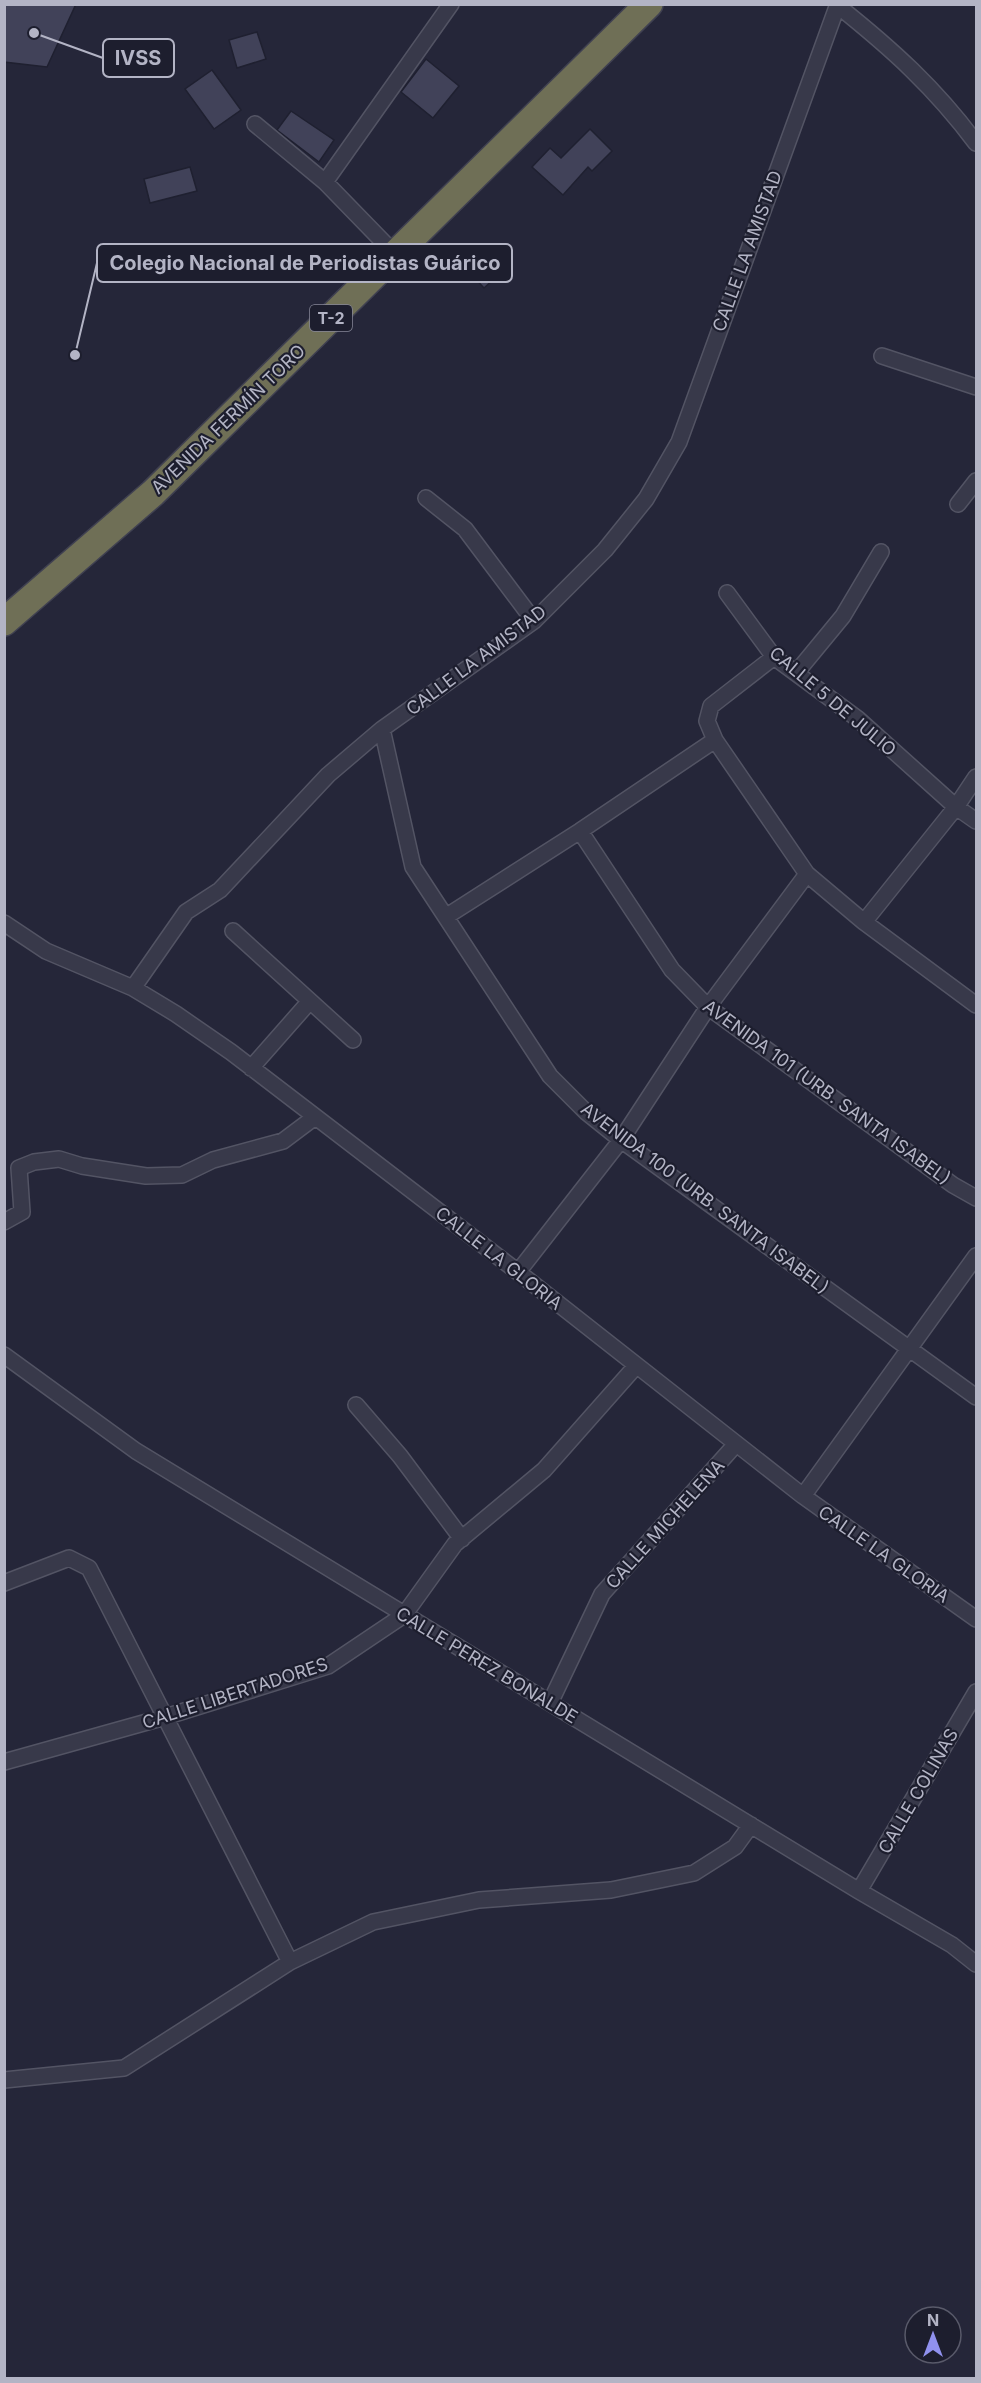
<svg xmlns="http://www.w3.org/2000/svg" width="981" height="2383" font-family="Inter,sans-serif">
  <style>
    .building { fill: #414259; stroke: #1f2030; stroke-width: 1.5 }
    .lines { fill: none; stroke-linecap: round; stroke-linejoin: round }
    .street-casing { stroke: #535464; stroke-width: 18 }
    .highway-casing { stroke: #404151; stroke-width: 30 }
    .street { stroke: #38394a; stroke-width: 15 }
    .highway { stroke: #6f6f56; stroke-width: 27 }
    .labels { text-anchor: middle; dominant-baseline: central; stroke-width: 4.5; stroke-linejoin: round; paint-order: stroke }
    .shield { fill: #1d1e2e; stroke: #868798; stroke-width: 1.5 }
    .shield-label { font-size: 16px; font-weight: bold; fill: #b3b4c5 }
    .street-label { font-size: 18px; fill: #b3b4c5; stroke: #1d1e2e }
    .leader { fill: none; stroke: #b3b4c5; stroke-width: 2 }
    .callout-dot { fill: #b3b4c5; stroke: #1d1e2e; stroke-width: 2 }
    .callout { fill: #1d1e2e; stroke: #b3b4c5; stroke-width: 2 }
    .callout-label { font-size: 20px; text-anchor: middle; font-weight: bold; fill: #b3b4c5 }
  </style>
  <rect width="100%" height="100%" fill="#252639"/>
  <path class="building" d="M4,4H76L47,67L4,62Z
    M257,32L266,59L237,68L229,40Z
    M426,59L459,86L433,118L401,92Z
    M212,70L241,110L214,129L185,89Z
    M291,111L334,140L319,162L277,130Z
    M590,129L612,151L592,171L588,167L563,195L532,167L550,148L561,158Z
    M190,167L197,191L150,203L144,179Z
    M469,247L496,277L484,288L456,258Z"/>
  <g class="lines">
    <defs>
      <path id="street" d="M838,6C892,49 935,88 976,143
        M255,124L325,182L395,254
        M325,182L451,4
        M882,356L976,387
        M426,498L465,529L534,621
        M958,504L976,481
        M727,593L774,657L858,719L956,807L976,821
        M774,657L711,706L707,721L715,740L807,874L864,922L976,1005
        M796,673L843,616L881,552
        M382,729L413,867L550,1076L586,1112L621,1140L976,1397
        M580,831L672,970L708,1007L953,1185L976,1198
        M447,916L580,831L715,740
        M864,922L956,807L976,777
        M4,923L46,951L133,988L176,1014L231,1052L518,1272L803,1496L976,1619
        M233,931L353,1040
        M133,988L186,912L220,890L328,775L382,729L534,621L605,550L646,499L679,442L838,4
        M251,1068L310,1001
        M4,1222L22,1212L19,1168L34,1162L59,1159L82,1166L146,1176L182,1175L213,1160L283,1141L315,1117
        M518,1272L621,1140L708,1007L807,874
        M4,1355L136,1451L859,1891L952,1945L976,1964
        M356,1405L400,1456L462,1539
        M803,1496L976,1256
        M4,1583L69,1558L89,1568L290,1962
        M550,1703L602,1594L736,1444
        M4,1762L165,1717L328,1666L404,1615L455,1544L544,1470L636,1366
        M859,1891L976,1692
        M4,2080L124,2068L290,1962L373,1922L479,1900L611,1890L694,1873L735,1847L751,1825"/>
      <path id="highway" d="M4,622L153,493L649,4"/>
    </defs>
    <use href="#street" class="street-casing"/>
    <use href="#highway" class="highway-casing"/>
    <use href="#street" class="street"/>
    <use href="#highway" class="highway"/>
  </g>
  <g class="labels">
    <rect class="shield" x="310" y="305" width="42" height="26" rx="4.5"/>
    <g class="shield-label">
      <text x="331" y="318">T-2</text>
    </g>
    <g class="street-label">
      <text transform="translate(747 251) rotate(-70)">CALLE LA AMISTAD</text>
      <text transform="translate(228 419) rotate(-44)">AVENIDA FERMÍN TORO</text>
      <text transform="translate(476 660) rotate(-37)">CALLE LA AMISTAD</text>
      <text transform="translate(833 701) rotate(40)">CALLE 5 DE JULIO</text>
      <text transform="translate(827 1092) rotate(36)">AVENIDA 101 (URB. SANTA ISABEL)</text>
      <text transform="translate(705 1198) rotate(37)">AVENIDA 100 (URB. SANTA ISABEL)</text>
      <text transform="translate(499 1258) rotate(38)">CALLE LA GLORIA</text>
      <text transform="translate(665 1524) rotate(-48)">CALLE MICHELENA</text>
      <text transform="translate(884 1554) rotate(35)">CALLE LA GLORIA</text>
      <text transform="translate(487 1665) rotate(31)">CALLE PEREZ BONALDE</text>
      <text transform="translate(235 1693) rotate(-18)">CALLE LIBERTADORES</text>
      <text transform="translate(918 1791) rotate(-60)">CALLE COLINAS</text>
    </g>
  </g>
  <path class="leader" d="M34 33L103 58M75 355L97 263"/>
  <g class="callout-dot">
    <circle cx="34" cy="33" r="6"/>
    <circle cx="75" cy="355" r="6"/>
  </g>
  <g class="callout">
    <rect x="103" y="39" width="71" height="38" rx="6"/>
    <rect x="97" y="244" width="415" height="38" rx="6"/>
  </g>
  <g class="callout-label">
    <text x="138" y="65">IVSS</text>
    <text x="305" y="270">Colegio Nacional de Periodistas Guárico</text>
  </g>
  <rect width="981" height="2383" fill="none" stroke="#b3b4c5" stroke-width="12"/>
  <g transform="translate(933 2335)"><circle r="28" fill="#1d1e2e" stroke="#595a6a" stroke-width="1.5"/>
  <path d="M0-4.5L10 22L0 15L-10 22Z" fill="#9091ee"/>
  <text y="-9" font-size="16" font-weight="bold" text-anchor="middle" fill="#b3b4c5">N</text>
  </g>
</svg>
